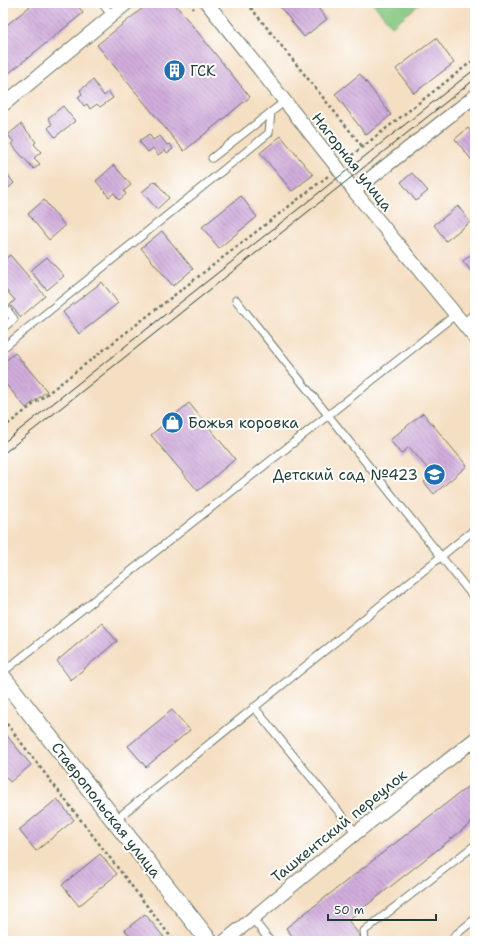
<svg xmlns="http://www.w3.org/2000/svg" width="478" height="944" font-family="'Shantell Sans',sans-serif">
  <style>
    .grass { fill: #84c780; stroke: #52825a }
    .building { fill: url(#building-back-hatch) }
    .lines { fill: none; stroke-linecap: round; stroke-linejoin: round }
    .service-casing { stroke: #6a7666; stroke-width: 9 }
    .minor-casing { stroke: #6a7666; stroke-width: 15 }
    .tertiary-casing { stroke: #6a7666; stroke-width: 19 }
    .path { stroke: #6a7666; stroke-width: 2.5; stroke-dasharray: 3 3; stroke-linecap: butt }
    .service { stroke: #fff; stroke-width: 7 }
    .minor { stroke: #fff; stroke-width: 13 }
    .tertiary { stroke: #fff; stroke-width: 17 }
    .tram { stroke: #1f3d34; stroke-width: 1 }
    .labels { text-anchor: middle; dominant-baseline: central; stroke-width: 4; stroke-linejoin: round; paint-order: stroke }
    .poi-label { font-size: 15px; fill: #1f3d34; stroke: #fff; text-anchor: start }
    .street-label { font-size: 15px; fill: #1f3d34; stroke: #fff }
  </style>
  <defs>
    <pattern id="building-back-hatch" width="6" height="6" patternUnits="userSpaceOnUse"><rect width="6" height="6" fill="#d1addc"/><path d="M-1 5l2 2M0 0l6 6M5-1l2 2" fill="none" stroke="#a98eb3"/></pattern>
  </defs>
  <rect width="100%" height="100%" fill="#fff"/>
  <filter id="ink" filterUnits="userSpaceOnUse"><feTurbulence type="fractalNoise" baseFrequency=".025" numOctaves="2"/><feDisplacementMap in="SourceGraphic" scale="8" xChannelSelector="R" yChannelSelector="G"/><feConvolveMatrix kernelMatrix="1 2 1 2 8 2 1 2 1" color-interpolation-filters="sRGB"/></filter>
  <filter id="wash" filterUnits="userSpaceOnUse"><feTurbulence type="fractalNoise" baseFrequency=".012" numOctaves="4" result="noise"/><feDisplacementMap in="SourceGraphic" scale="16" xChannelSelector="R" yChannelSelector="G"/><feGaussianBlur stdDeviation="0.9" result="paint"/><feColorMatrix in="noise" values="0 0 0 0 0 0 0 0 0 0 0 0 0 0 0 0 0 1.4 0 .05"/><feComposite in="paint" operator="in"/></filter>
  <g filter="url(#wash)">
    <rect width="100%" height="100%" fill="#f5dfc3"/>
    <path class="grass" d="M373,3H421L392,26Z"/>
    <g id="blocks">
      <path class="building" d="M34,3H76L83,13L3,78V28Z
        M149,3H174L250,97L184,151L97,45Z
        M277,3H314L327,19L304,37Z
        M436,38L454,63L414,93L396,69Z
        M360,74L391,115L366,135L335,94Z
        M93,80L104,96L109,92L113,98L100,107L97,104L90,109L87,104L84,106L78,97L82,94L80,90Z
        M63,106L75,121L55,137L48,128L52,124L48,118Z
        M21,124L36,142L34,144L41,152L34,158L40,164L34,169L11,144L14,142L8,135Z
        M468,128L475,137L474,163L455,139Z
        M149,134L153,140L160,136L167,145L170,144L173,149L167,153L165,150L158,155L153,148L148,152L139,141Z
        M281,136L313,175L292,191L260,153Z
        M114,165L131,185L124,191L126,194L119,200L114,193L109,197L96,181Z
        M3,169L14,183L9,188L7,185L3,188Z
        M412,173L428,191L416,201L401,182Z
        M155,181L169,198L157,209L142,192Z
        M241,196L257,217L219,248L202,227Z
        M44,200L65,226L49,240L28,214Z
        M458,206L470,222L446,241L434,225Z
        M162,231L193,269L173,286L141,248Z
        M475,251V276L463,261Z
        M10,255L45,296L21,317L10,305L15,300L3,287V261Z
        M47,257L64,276L47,290L30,271Z
        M102,282L118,303L79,334L63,312Z
        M15,353L47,391L26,408L3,381V363Z
        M189,403L235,459L198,491L151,435Z
        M423,413L467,466L434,494L424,482L433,475L409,447L401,454L390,440Z
        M102,623L117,641L71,680L57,661Z
        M172,710L190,730L146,767L128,746Z
        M3,731L31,765L10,782L3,773Z
        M475,781V820L348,920L363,940L296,941L286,928Z
        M57,799L74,820L36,851L19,830Z
        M100,854L117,874L79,906L62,885Z
        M145,914L167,941H134L125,930Z"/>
    </g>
  </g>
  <g filter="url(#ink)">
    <use href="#blocks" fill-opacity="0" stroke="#6a7666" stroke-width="1"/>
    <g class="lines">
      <defs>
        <path id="service" d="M102,3L112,16
          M212,158L284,102
          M236,300L475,599
          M3,305L14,319L3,328
          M3,348L269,133L271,112
          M3,672L455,315
          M254,707L356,833
          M114,821L475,529
          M252,918L270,941
          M365,941L364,931L475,845
          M458,941L454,936L475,919"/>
        <path id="minor" d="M207,3L337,167L354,191L475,338
          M3,105L127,3
          M354,191L475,96
          M465,325L475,317
          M225,941L356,833L475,739"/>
        <path id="tertiary" d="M3,678L209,941"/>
      </defs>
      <use href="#service" class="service-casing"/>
      <use href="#minor" class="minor-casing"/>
      <use href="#tertiary" class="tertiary-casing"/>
      <path class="path" d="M189,3L194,9
        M247,3L362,146
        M347,159L475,59
        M3,428L328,176
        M3,719L174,941"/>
      <use href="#service" class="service"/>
      <use href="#minor" class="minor"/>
      <use href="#tertiary" class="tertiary"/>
      <path class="tram" d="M3,443L475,69
        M3,454L475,79"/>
    </g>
  </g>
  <defs>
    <symbol id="building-disc" viewBox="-11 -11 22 22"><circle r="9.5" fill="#1f6fb2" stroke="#fff"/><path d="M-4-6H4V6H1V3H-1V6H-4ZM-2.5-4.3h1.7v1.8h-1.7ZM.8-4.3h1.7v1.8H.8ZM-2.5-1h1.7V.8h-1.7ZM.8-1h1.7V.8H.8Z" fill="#fff"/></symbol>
    <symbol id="shop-disc" viewBox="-11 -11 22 22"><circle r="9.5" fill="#1f6fb2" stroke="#fff"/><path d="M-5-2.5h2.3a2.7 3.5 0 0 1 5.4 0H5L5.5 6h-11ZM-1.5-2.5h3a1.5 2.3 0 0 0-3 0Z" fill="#fff"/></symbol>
    <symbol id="school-disc" viewBox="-11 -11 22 22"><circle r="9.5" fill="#1f6fb2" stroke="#fff"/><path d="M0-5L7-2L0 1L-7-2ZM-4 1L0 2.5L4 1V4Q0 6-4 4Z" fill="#fff"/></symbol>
  </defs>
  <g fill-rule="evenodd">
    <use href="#building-disc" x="162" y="58" width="25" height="25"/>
    <use href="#shop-disc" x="160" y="410" width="25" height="25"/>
    <use href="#school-disc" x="422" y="462" width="25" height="25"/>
  </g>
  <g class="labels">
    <g class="poi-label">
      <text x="190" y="71">ГСК</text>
      <text x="188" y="423">Божья коровка</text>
      <text x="418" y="475" text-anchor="end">Детский сад №423</text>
    </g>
    <g class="street-label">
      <text transform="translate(352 162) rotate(52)">Нагорная улица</text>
      <text transform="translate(106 810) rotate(52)">Ставропольская улица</text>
      <text transform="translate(339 826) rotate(-39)">Ташкентский переулок</text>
    </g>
  </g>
  <rect width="478" height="944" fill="none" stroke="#fff" stroke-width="16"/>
  <path d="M328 914v6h108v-6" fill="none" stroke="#1f3d34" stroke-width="2"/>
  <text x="334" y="914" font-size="12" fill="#1f3d34" stroke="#ffffff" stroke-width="3" paint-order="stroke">50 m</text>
</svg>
